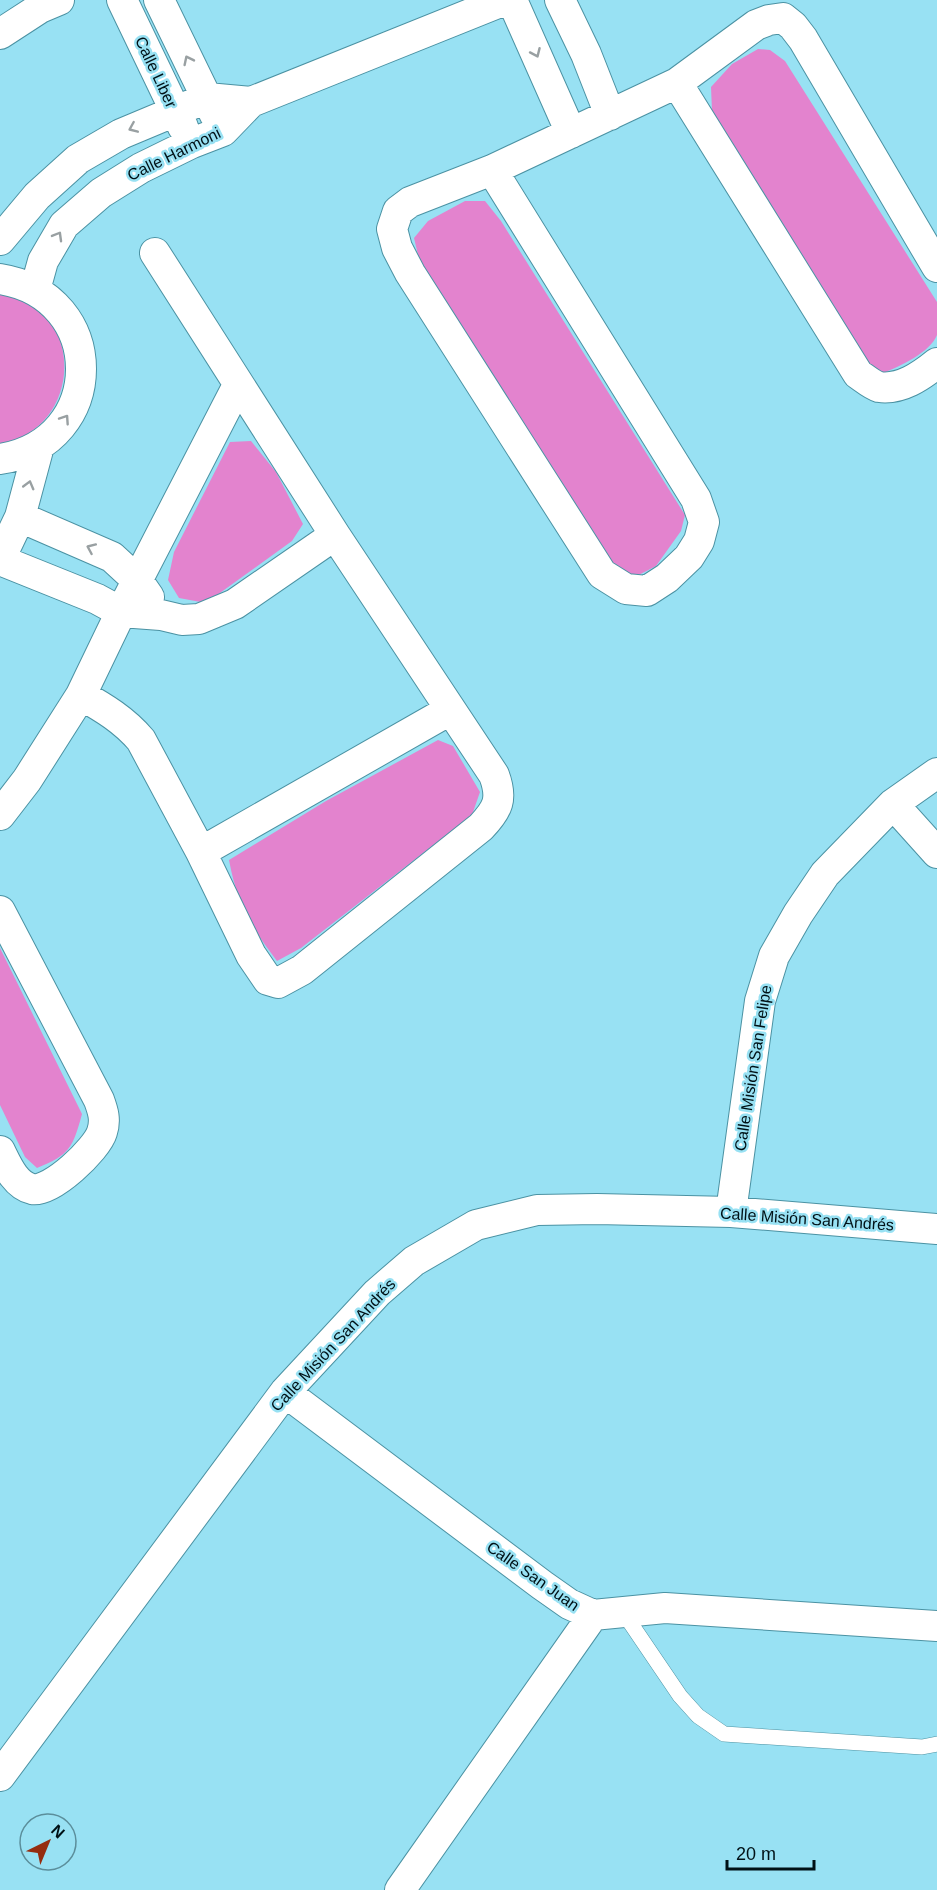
<svg xmlns="http://www.w3.org/2000/svg" width="937" height="1890" font-family="Arial,sans-serif">
  <style>
    .green { fill: #e383ce }
    .lines { fill: none; stroke-linecap: round; stroke-linejoin: round }
    .service-casing { stroke: #4b92a3; stroke-width: 16 }
    .minor-casing { stroke: #4b92a3; stroke-width: 32 }
    .service { stroke: #fff; stroke-width: 15 }
    .minor { stroke: #fff; stroke-width: 30 }
    .oneway { stroke: #99a0a2 }
    .labels { text-anchor: middle; dominant-baseline: central; stroke-width: 5; stroke-linejoin: round; paint-order: stroke }
    .street-label { font-size: 16px; fill: #001116; stroke: #98e1f3 }
  </style>
  <rect width="100%" height="100%" fill="#98e1f3"/>
  <path class="green" d="M758,49L770,50L785,61L937,302C937,311 937,327 937,335C930,353 899,366 884,373L861,359L712,111L711,87L732,64Z
    M465,201H485L501,221L685,515L681,531L656,566L633,578L616,572L419,259L414,238L428,221Z
    M0,292C6,293 13,294 18,296C89,326 75,432 0,444Z
    M251,441L276,472L303,524L292,541L206,603L179,598L168,580L174,552L230,442Z
    M438,740L453,746L480,792L472,815L301,948L277,961C251,927 237,903 229,860L326,801Z
    M0,948L82,1114C73,1147 70,1155 37,1168L25,1157L0,1105Z"/>
  <g class="lines">
    <defs>
      <path id="service" d="M623,1612L680,1696L698,1716L724,1734L922,1747L937,1744"/>
      <path id="minor" d="M122,0L183,127
        M159,0L215,115
        M512,0L571,133
        M560,0L586,54L610,115
        M0,34L40,8L59,0
        M677,83L858,374C864,378 872,385 879,387C901,390 921,376 937,363
        M492,170L696,499L704,522L699,541L689,557L667,578L647,591L626,589L602,574L410,273L397,248L392,229L398,211L410,202L492,170L677,83L756,25L769,20L783,18L793,26L803,39L937,267
        M0,240L37,196L78,159L121,134L207,98L251,102
        M0,279C108,296 108,442 0,459
        M35,290L43,261L64,225L101,193L141,168L192,143L223,131L251,102L505,0
        M20,517L112,557L138,581L149,597
        M0,559L20,517L39,446
        M0,560L97,599L121,612L161,615L182,620L199,619L235,604L335,535
        M81,695C104,708 124,720 141,740L201,852L251,955L268,980L278,983L302,970L481,827C498,809 503,799 494,775L335,535L155,253
        M893,804L937,853
        M0,815L27,780L81,695L121,612L238,385
        M201,852L450,710
        M0,911L99,1100C103,1111 106,1120 102,1132C97,1149 51,1193 32,1189C15,1185 7,1165 0,1151
        M731,1212L760,1001L774,956L798,914L825,874L893,804L937,773
        M285,1392L542,1585L569,1604L593,1615L665,1608L937,1626
        M0,1776L285,1392L377,1293L414,1261L476,1225L537,1210L597,1209L731,1212L937,1229
        M400,1890L593,1615"/>
    </defs>
    <use href="#service" class="service-casing"/>
    <use href="#minor" class="minor-casing"/>
    <use href="#service" class="service"/>
    <use href="#minor" class="minor"/>
  </g>
  <defs><path id="oneway-chevron" d="M-2-3.5L2.5 0L-2 3.5" fill="none" stroke-width="1.6" stroke-linecap="round" stroke-linejoin="round" transform="scale(1.5)"/></defs>
  <g class="oneway">
    <use href="#oneway-chevron" transform="translate(536 53) rotate(66)"/>
    <use href="#oneway-chevron" transform="translate(188 60) rotate(-116)"/>
    <use href="#oneway-chevron" transform="translate(133 128) rotate(157)"/>
    <use href="#oneway-chevron" transform="translate(58 236) rotate(-60)"/>
    <use href="#oneway-chevron" transform="translate(65 419) rotate(-56)"/>
    <use href="#oneway-chevron" transform="translate(29 485) rotate(-75)"/>
    <use href="#oneway-chevron" transform="translate(91 548) rotate(-156)"/>
  </g>
  <g class="labels">
    <g class="street-label">
      <text transform="translate(156 72) rotate(65)">Calle Liber</text>
      <text transform="translate(174 154) rotate(-26)">Calle Harmoni</text>
      <text transform="translate(753 1068) rotate(-81)">Calle Misión San Felipe</text>
      <text transform="translate(807 1219) rotate(4)">Calle Misión San Andrés</text>
      <text transform="translate(333 1345) rotate(-47)">Calle Misión San Andrés</text>
      <text transform="translate(533 1576) rotate(35)">Calle San Juan</text>
    </g>
  </g>
  <g transform="translate(48 1842) rotate(43)"><circle r="28" fill="#98e1f3" stroke="#5b8e9b" stroke-width="1.5"/>
  <path d="M0-4.5L10 22L0 15L-10 22Z" fill="#952d10"/>
  <text y="-9" font-size="16" font-weight="bold" text-anchor="middle" fill="#001116">N</text>
  </g>
  <path d="M727 1860v9h87v-9" fill="none" stroke="#001116" stroke-width="3"/>
  <text x="736" y="1860" font-size="18" fill="#001116" stroke="#98e1f3" stroke-width="4.5" paint-order="stroke">20 m</text>
</svg>
